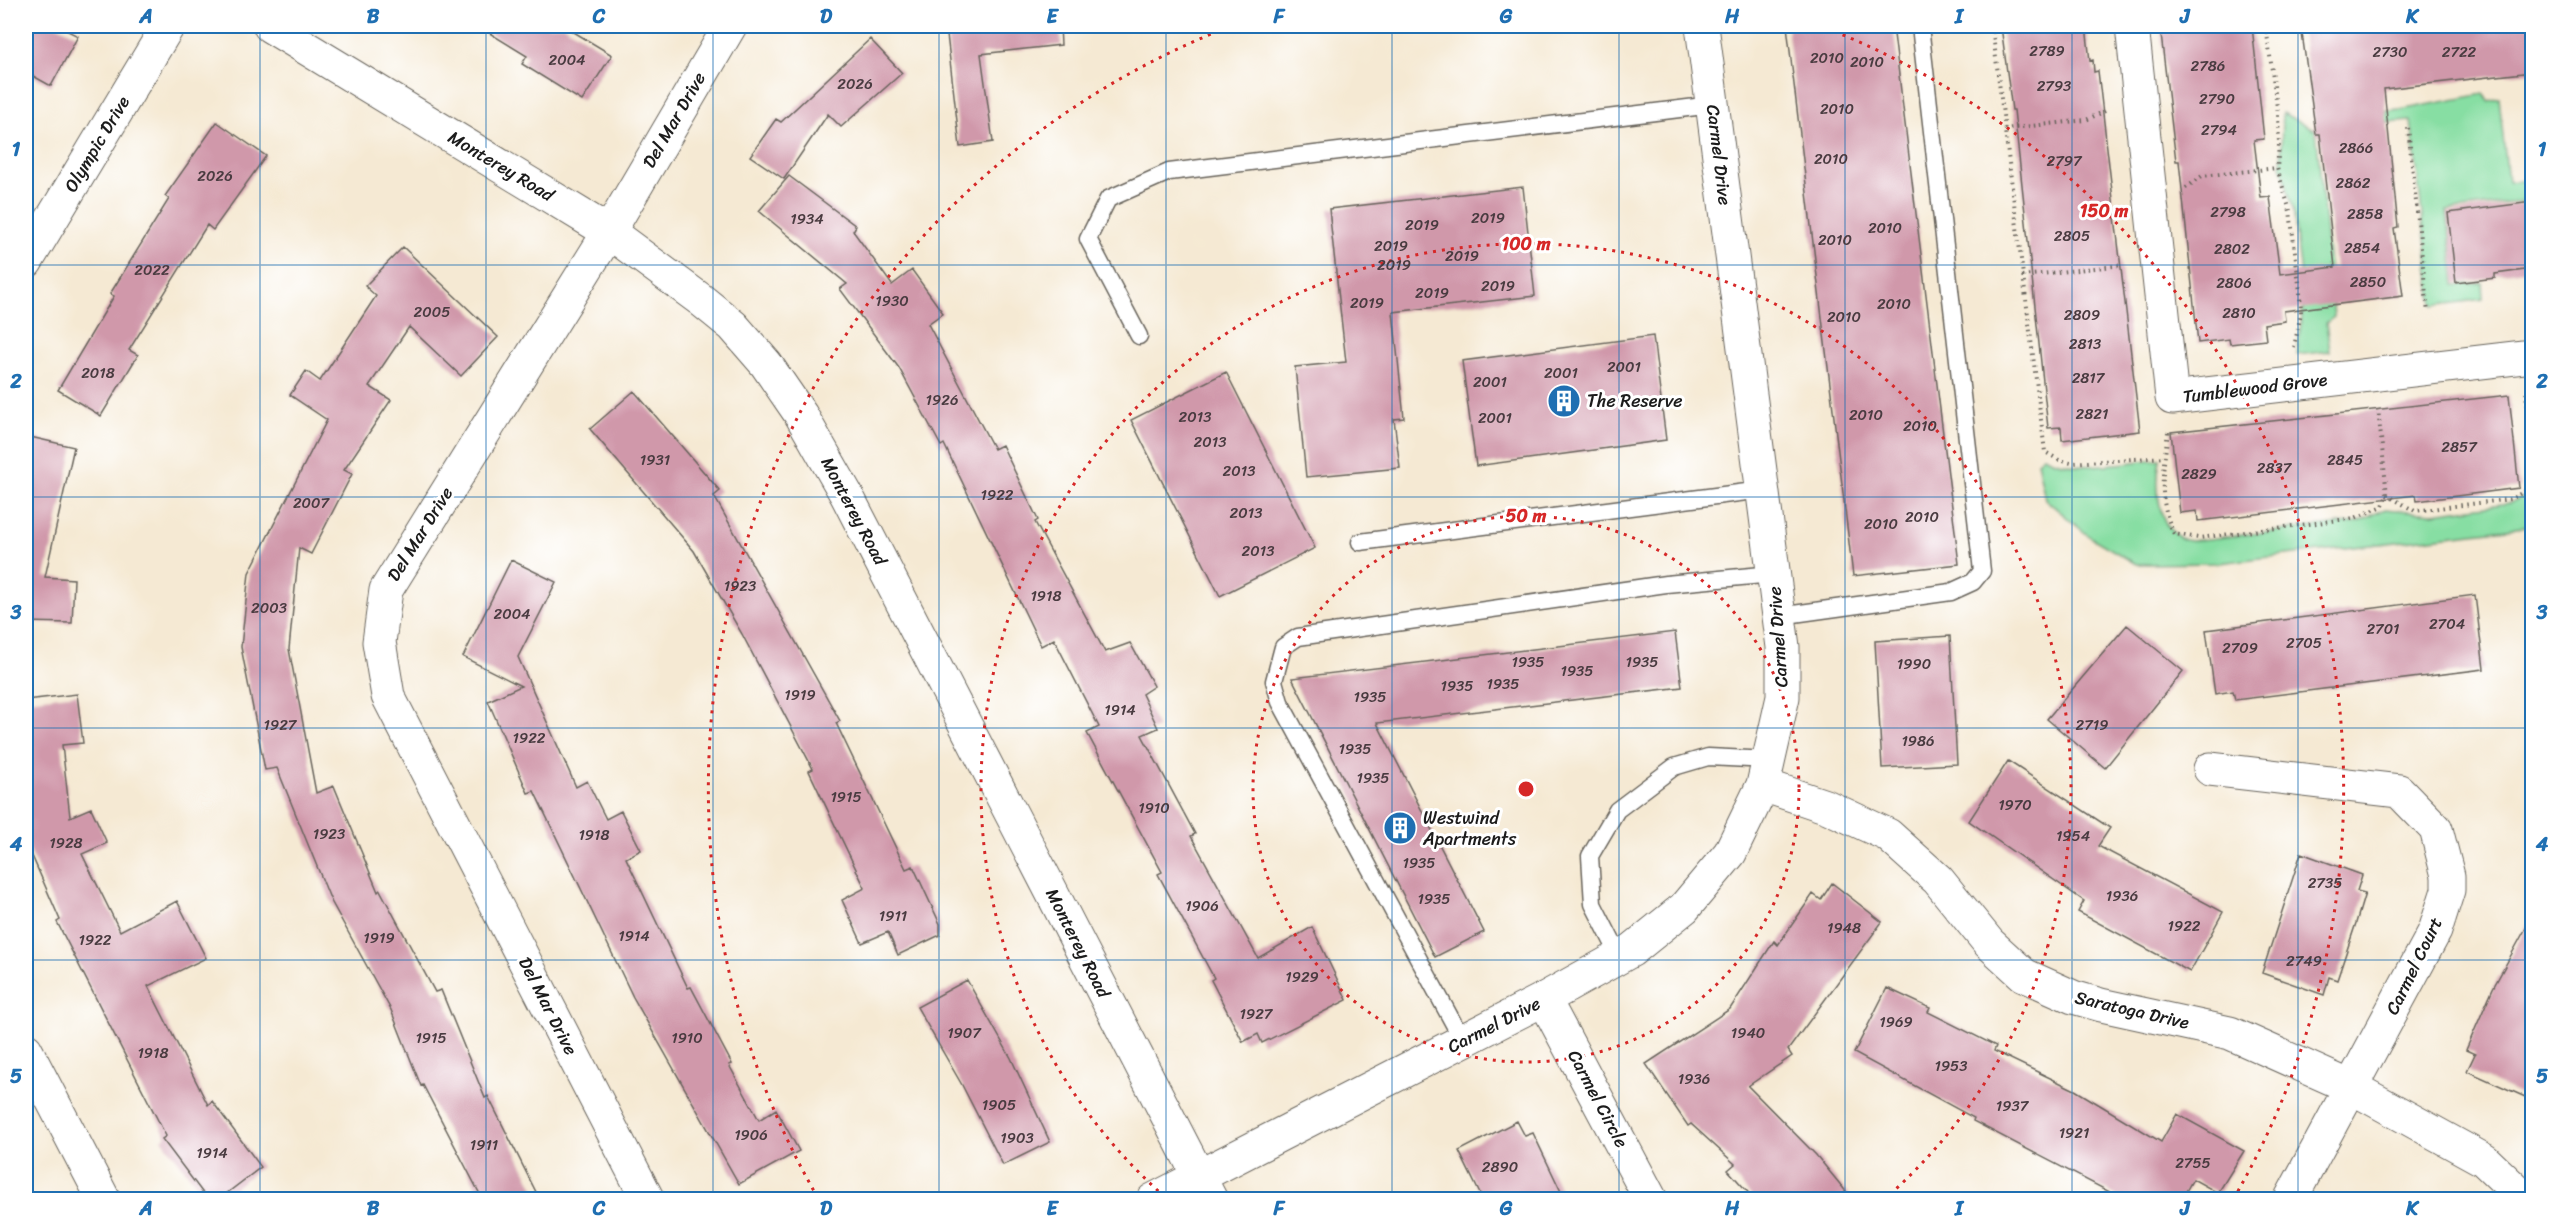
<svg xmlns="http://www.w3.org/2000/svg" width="2558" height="1225" font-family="Sriracha,sans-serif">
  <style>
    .green { fill: #87dea3; stroke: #527d60; stroke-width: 1.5 }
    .building { fill: #d098aa }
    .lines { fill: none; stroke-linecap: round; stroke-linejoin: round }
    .service-casing { stroke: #68645c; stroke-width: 19 }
    .minor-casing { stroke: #68645c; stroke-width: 35 }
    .tertiary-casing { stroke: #68645c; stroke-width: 35 }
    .path { stroke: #68645c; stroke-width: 4; stroke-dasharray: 1.5 4.5; stroke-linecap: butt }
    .service { stroke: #fff; stroke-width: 16 }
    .minor { stroke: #fff; stroke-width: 33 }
    .tertiary { stroke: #fff; stroke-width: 33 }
    .grid { fill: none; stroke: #1f6fb2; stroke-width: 1.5; stroke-opacity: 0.55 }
    .ring { fill: none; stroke: #d62828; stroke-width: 3; stroke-dasharray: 3 6 }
    .labels { text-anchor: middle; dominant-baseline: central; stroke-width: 6; stroke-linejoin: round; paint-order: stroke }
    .number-label { font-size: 15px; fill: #493b40 }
    .street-label { font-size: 18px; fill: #1c1c1c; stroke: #fff }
    .poi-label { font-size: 18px; fill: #1c1c1c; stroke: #fff; text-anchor: start }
    .centre { fill: #d62828; stroke: #fff; stroke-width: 3 }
    .ring-label { font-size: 18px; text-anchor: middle; font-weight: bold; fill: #d62828; stroke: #fff; stroke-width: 6; stroke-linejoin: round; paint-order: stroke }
    .neatline { fill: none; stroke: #1f6fb2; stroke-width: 2 }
    .grid-label { font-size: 20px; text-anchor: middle; font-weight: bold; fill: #1f6fb2 }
  </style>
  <rect width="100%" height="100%" fill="#fff"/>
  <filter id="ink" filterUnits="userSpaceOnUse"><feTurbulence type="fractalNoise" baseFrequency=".0167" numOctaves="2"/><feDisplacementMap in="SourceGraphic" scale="12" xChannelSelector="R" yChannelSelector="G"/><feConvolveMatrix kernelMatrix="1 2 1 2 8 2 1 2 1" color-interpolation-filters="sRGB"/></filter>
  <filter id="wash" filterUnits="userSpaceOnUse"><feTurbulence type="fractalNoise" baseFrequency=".008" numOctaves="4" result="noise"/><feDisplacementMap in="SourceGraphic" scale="24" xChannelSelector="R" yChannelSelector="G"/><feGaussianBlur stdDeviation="1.35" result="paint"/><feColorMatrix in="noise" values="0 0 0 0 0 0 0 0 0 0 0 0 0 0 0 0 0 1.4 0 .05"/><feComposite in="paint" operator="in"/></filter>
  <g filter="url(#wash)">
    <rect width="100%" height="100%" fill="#f5e9d3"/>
    <path class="green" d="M2483,94L2489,101L2499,98L2508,182L2532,180V200L2447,211L2455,285L2482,283L2483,299L2433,306L2411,121L2342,126L2341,116L2400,110Z
      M2282,113L2316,130L2334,317L2326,323L2330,351L2297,355L2304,300L2293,208L2281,165Z
      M2043,456C2077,474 2122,462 2160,459C2155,487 2156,535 2190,541L2358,522L2385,509L2433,513L2510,503L2532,492V526L2219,563L2136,564L2090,537L2045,499L2037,461Z"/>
    <g id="blocks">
      <path class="building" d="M26,26H58L78,36L51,86L26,72Z
        M478,26H564L612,55L582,101L522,64L527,56Z
        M946,26H1060L1061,45L981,54L993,142L960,147Z
        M1787,26H1893L1959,564L1853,576Z
        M2001,26H2086L2090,61L2093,60L2094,72L2098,71L2140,431L2062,440L2061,427L2048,428L2014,110H2012Z
        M2160,26H2252L2264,139L2254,140L2261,198L2270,197L2280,274L2335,267L2320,134H2316L2301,26H2532V72L2384,89L2398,227L2394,228L2403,296L2284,311L2285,321L2264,324L2266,340L2230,344L2229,339L2198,343L2179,161H2176Z
        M870,39L902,73L841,127L828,114L784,179L750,156L776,119L781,122Z
        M217,122L266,156L213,230L207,225L129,350L138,355L101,416L58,390L114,296L110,294L169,199L165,196Z
        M789,176L856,226L853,231L892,285L912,270L943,313L928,324L994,449L1002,445L1038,520L1035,522L1105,652L1130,643L1154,686L1142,694L1158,728L1142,735L1195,834L1191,836L1258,958L1312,927L1347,1000L1262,1043L1258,1034L1243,1042L1211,980L1214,978L1158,874L1162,872L1087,733L1099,727L1054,639L1041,646L944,444L941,446L899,368L840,289L847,284L759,211Z
        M1523,187L1535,296L1393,312L1404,418L1394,419L1400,468L1306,477L1295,367L1346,362L1329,209Z
        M2532,202V269L2495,274V278L2456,283L2448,213Z
        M403,247L498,337L461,376L409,327L369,386L391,400L344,470L352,474L311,554L299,548L289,649L316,793L334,786L378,892L380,890L435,992L441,990L485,1098L488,1096L540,1200H483L423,1085L421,1086L391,1010L331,901L277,768L265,770L241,647L249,573L327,420L290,395L306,371L320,381L376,296L365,286Z
        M1653,336L1666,440L1476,466L1462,361Z
        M1226,372L1315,548L1220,596L1131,420Z
        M634,391L720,491L714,496L840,721L836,723L906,869L913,866L940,924V935L898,955L888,932L862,943L842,900L865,888L809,771L813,769L742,634L694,551L590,429Z
        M2509,395L2519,488L2417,501L2416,495L2198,521L2197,511L2180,513L2171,432Z
        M26,436L74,447L45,577L74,579L72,623L26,622Z
        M511,560L556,582L518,657L576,787L587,781L606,819L621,811L641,850L626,858L688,988L691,987L732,1064L729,1065L759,1120L776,1109L799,1151L739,1184L633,997L534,791L528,793L488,701L521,686L463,657Z
        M2475,595L2484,669L2235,700L2233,691L2215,694L2206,630Z
        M2127,625L2183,671L2105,768L2047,719Z
        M1675,632L1682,687L1377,723L1484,932L1435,957L1292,678Z
        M1950,636L1957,764L1882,768L1875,641Z
        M77,694L83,743L62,745L70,817L91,808L107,843L82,854L120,931L177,901L206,958L148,986L208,1105L212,1101L261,1167L218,1200H208L162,1139L166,1136L57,922L60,920L26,842V700Z
        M2008,761L2110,828L2098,846L2223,912L2190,972L2078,912L2084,901L1969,821Z
        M2301,853L2362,875L2357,891L2365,893L2356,923L2337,980L2329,977L2324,995L2262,973Z
        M1832,883L1882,922L1788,1050L1792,1056L1748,1086L1816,1155L1853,1200H1755L1728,1170L1735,1164L1691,1124L1688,1126L1646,1064L1730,1009L1774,941L1778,945L1813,894L1821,900Z
        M2532,917V1100L2467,1071L2475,1054L2466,1050L2493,988Z
        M967,980L1011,1058L1050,1142L1003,1165L962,1085L917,1007Z
        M1887,988L1930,1008L1928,1012L1996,1046L1994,1051L2075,1090L2161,1142L2177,1114L2244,1151L2218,1193L2193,1179L2181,1200H2125L1973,1121L1974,1118L1854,1053Z
        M1517,1121L1525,1136L1533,1133L1565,1200H1483L1459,1151Z"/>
    </g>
  </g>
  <g filter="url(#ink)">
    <use href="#blocks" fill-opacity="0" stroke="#68645c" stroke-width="1.5"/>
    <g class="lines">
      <defs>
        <path id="service" d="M1139,336L1088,239L1108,199L1169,172L1712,105
          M1360,542L1762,490
          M1779,616L1951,592L1973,582L1982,571L1920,26
          M1620,957L1593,904L1590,856L1617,810L1674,767L1708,757L1770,760
          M1463,1041L1280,702L1274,681L1283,647L1298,637L1666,584L1773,574"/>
        <path id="minor" d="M2132,26L2172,398L2532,356
          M26,262L168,26
          M2210,769L2399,791L2436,829L2448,876V890L2435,931L2290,1200
          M1763,785L1828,807L1888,835L1938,880L1989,943L2024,975L2073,997L2101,1005L2230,1033L2351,1087L2484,1160L2526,1200
          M1544,999L1651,1200
          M26,1050L104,1200
          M648,1200L388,696L379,642L386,590L609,232L730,26"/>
        <path id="tertiary" d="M270,26L609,232L701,300L733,326L766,364L801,415L846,494L1211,1200
          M1153,1200L1544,999L1632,950L1684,908L1730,853L1763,785L1783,697V647L1702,26"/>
      </defs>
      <use href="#service" class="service-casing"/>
      <use href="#minor" class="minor-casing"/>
      <use href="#tertiary" class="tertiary-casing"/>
      <path class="path" d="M1992,26L2045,452L2059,460L2071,463L2165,457
        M2266,26L2278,115L2279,145L2277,168L2290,211L2300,292L2301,313L2294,347
        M2408,128L2428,313
        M2004,129L2086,120L2105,111
        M2186,188L2202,176L2277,168
        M2022,276L2123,265
        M2526,392L2532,457
        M2168,432C2163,471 2157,497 2174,534L2199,538L2355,518L2383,506L2387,495L2378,409
        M2387,495L2415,511L2511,499L2532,487"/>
      <use href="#service" class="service"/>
      <use href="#minor" class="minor"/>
      <use href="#tertiary" class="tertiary"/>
    </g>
  </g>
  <path class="grid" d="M260,26V1200M486,26V1200M713,26V1200M939,26V1200M1166,26V1200M1392,26V1200M1619,26V1200M1845,26V1200M2072,26V1200M2298,26V1200M26,265H2532M26,497H2532M26,728H2532M26,960H2532"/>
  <g class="ring">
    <circle cx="1526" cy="789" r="273"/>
    <path d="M1165 1197A545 545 0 1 1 1887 1197"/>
    <path d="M818 1198A818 818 0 0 1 1226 28M1826 28A818 818 0 0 1 2234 1198"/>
  </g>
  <defs>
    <symbol id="building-disc" viewBox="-11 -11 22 22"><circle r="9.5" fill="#1f6fb2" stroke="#fff"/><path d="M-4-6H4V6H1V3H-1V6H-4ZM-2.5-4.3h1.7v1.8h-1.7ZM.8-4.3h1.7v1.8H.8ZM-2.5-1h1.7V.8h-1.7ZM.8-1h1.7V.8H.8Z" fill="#fff"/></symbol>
  </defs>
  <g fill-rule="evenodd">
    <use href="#building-disc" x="1545" y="382" width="38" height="38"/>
    <use href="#building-disc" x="1381" y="809" width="38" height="38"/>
  </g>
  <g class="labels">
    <g class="number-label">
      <text x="2047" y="51">2789</text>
      <text x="2390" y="52">2730</text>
      <text x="2459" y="52">2722</text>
      <text x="1827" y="58">2010</text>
      <text x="567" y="60">2004</text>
      <text x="1867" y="62">2010</text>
      <text x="2208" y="66">2786</text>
      <text x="855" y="84">2026</text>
      <text x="2054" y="86">2793</text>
      <text x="2217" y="99">2790</text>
      <text x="1837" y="109">2010</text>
      <text x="2219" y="130">2794</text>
      <text x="2356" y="148">2866</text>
      <text x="1831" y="159">2010</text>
      <text x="2064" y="161">2797</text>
      <text x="215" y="176">2026</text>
      <text x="2353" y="183">2862</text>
      <text x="2228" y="212">2798</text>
      <text x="2365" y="214">2858</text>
      <text x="1488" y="218">2019</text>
      <text x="807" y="219">1934</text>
      <text x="1422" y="225">2019</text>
      <text x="1885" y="228">2010</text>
      <text x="2072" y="236">2805</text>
      <text x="1835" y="240">2010</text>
      <text x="1391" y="246">2019</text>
      <text x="2362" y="248">2854</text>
      <text x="2232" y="249">2802</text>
      <text x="1462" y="256">2019</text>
      <text x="1394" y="265">2019</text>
      <text x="152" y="270">2022</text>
      <text x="2368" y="282">2850</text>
      <text x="2234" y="283">2806</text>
      <text x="1498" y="286">2019</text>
      <text x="1432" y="293">2019</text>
      <text x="892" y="301">1930</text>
      <text x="1367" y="303">2019</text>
      <text x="1894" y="304">2010</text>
      <text x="432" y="312">2005</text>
      <text x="2239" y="313">2810</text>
      <text x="2082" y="315">2809</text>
      <text x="1844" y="317">2010</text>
      <text x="2085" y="344">2813</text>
      <text x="1624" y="367">2001</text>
      <text x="98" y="373">2018</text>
      <text x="1561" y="373">2001</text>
      <text x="2088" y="378">2817</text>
      <text x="1490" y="382">2001</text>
      <text x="942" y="400">1926</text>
      <text x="2092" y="414">2821</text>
      <text x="1866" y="415">2010</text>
      <text x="1195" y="417">2013</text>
      <text x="1495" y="418">2001</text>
      <text x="1920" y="426">2010</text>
      <text x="1210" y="442">2013</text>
      <text x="2459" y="447">2857</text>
      <text x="655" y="460">1931</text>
      <text x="2345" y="460">2845</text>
      <text x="2274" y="468">2837</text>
      <text x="1239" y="471">2013</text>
      <text x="2199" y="474">2829</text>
      <text x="997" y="495">1922</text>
      <text x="311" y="503">2007</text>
      <text x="1246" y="513">2013</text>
      <text x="1922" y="517">2010</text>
      <text x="1881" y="524">2010</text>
      <text x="1258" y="551">2013</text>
      <text x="740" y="586">1923</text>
      <text x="1046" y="596">1918</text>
      <text x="269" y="608">2003</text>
      <text x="512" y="614">2004</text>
      <text x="2447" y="624">2704</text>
      <text x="2383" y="629">2701</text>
      <text x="2304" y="643">2705</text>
      <text x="2240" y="648">2709</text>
      <text x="1528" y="662">1935</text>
      <text x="1642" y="662">1935</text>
      <text x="1914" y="664">1990</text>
      <text x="1577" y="671">1935</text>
      <text x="1503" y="684">1935</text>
      <text x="1457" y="686">1935</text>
      <text x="800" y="695">1919</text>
      <text x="1370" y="697">1935</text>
      <text x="1120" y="710">1914</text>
      <text x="280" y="725">1927</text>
      <text x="2092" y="725">2719</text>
      <text x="529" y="738">1922</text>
      <text x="1918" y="741">1986</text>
      <text x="1355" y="749">1935</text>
      <text x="1373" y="778">1935</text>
      <text x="846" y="797">1915</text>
      <text x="2015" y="805">1970</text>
      <text x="1154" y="808">1910</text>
      <text x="329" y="834">1923</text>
      <text x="594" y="835">1918</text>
      <text x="2073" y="836">1954</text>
      <text x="66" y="843">1928</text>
      <text x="1419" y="863">1935</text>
      <text x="2325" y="883">2735</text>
      <text x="2122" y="896">1936</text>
      <text x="1434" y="899">1935</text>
      <text x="1202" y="906">1906</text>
      <text x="893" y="916">1911</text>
      <text x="2184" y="926">1922</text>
      <text x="1844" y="928">1948</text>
      <text x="634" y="936">1914</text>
      <text x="379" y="938">1919</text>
      <text x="95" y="940">1922</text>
      <text x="2304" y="961">2749</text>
      <text x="1302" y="977">1929</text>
      <text x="1256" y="1014">1927</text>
      <text x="1896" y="1022">1969</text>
      <text x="964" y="1033">1907</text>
      <text x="1748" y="1033">1940</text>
      <text x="431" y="1038">1915</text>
      <text x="687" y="1038">1910</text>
      <text x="153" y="1053">1918</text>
      <text x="1951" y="1066">1953</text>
      <text x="1694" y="1079">1936</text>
      <text x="999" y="1105">1905</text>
      <text x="2012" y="1106">1937</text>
      <text x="2074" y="1133">1921</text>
      <text x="751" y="1135">1906</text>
      <text x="1017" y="1138">1903</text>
      <text x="484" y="1145">1911</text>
      <text x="212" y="1153">1914</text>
      <text x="2193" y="1163">2755</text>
      <text x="1500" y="1167">2890</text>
    </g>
    <g class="street-label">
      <text transform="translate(674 120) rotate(-60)">Del Mar Drive</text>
      <text transform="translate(97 144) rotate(-59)">Olympic Drive</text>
      <text transform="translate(1719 155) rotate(83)">Carmel Drive</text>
      <text transform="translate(501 166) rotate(31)">Monterey Road</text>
      <text transform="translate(2255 388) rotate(-7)">Tumblewood Grove</text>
      <text transform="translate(854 511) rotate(62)">Monterey Road</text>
      <text transform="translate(420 534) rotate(-58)">Del Mar Drive</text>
      <text transform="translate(1778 637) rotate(-94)">Carmel Drive</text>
      <text transform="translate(1078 943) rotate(63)">Monterey Road</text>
      <text transform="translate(2414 966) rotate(-64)">Carmel Court</text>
      <text transform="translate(548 1006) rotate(63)">Del Mar Drive</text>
      <text transform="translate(2132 1010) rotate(13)">Saratoga Drive</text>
      <text transform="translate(1494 1025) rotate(-27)">Carmel Drive</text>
      <text transform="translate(1598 1099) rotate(62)">Carmel Circle</text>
    </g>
    <g class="poi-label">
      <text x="1587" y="401">The Reserve</text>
      <text x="1423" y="818">Westwind<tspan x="1423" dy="21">Apartments</tspan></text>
    </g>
  </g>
  <circle cx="1526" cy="789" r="9" class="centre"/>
  <g class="ring-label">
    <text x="2104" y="217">150 m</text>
    <text x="1526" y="250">100 m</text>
    <text x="1526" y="522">50 m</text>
  </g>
  <rect width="2558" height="1225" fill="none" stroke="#fff" stroke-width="66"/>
  <rect x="33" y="33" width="2492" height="1159" class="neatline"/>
  <g class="grid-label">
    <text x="146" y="23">A</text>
    <text x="373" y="23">B</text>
    <text x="599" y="23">C</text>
    <text x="826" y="23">D</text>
    <text x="1052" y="23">E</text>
    <text x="1279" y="23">F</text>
    <text x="1506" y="23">G</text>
    <text x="1732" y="23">H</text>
    <text x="1959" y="23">I</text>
    <text x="2185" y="23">J</text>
    <text x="2412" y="23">K</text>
    <text x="16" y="156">1</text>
    <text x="2542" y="156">1</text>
    <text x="16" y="388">2</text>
    <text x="2542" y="388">2</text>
    <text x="16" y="619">3</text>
    <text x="2542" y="619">3</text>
    <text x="16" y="851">4</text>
    <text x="2542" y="851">4</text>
    <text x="16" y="1083">5</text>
    <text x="2542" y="1083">5</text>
    <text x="146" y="1215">A</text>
    <text x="373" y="1215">B</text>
    <text x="599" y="1215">C</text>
    <text x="826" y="1215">D</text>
    <text x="1052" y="1215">E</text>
    <text x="1279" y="1215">F</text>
    <text x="1506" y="1215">G</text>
    <text x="1732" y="1215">H</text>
    <text x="1959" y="1215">I</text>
    <text x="2185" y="1215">J</text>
    <text x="2412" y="1215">K</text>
  </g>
</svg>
